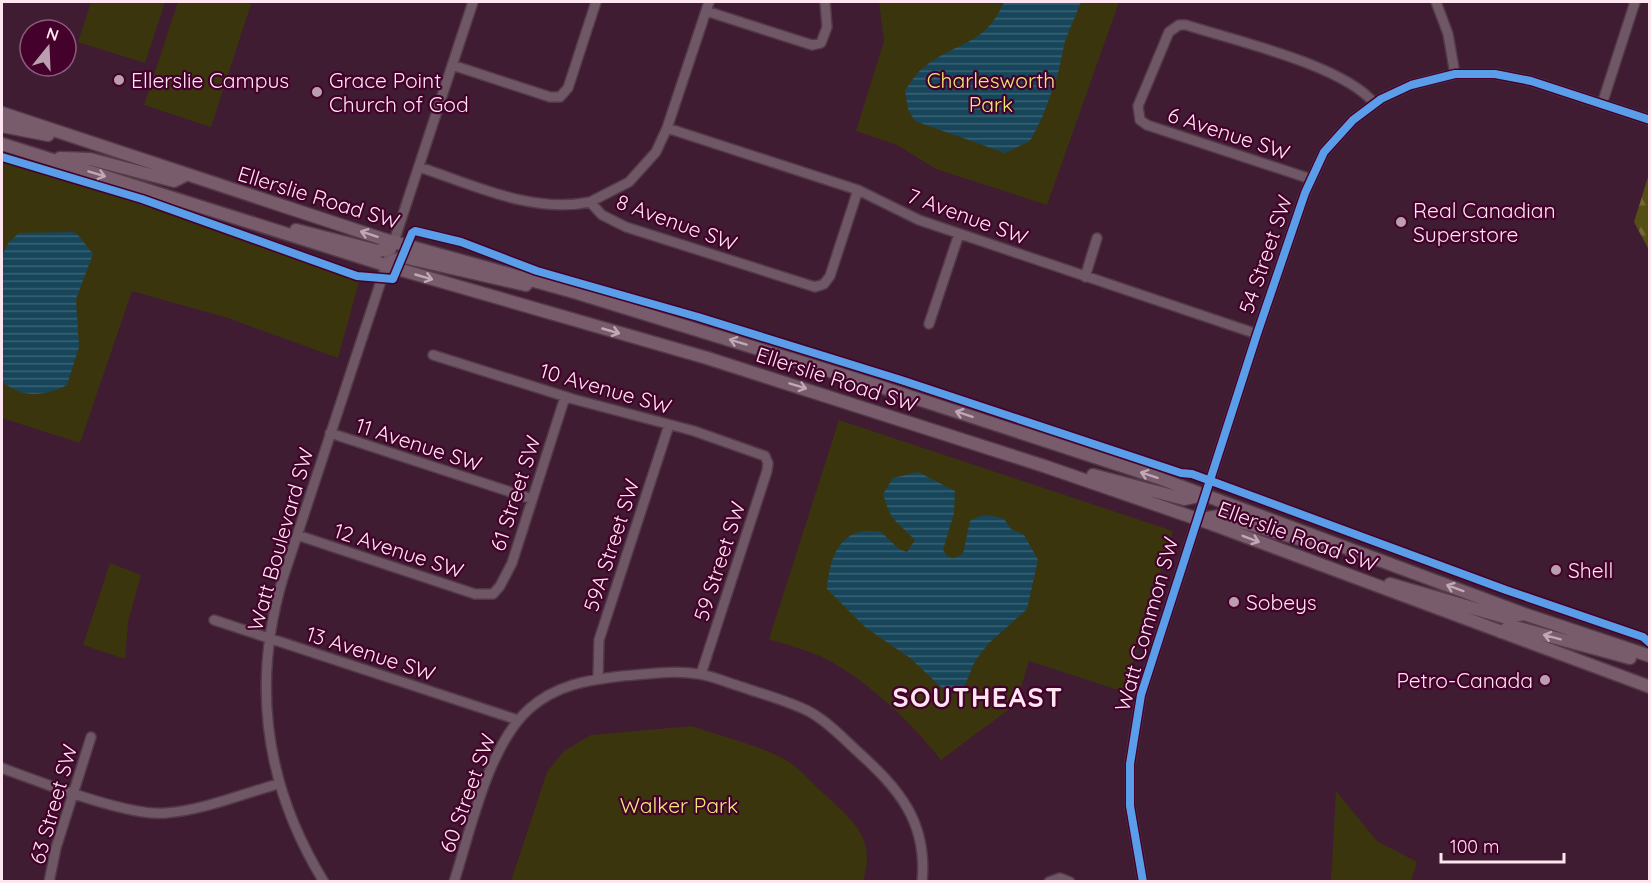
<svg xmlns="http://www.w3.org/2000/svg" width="1651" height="883" font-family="Quicksand,sans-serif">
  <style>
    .green { fill: #3b350e }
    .forest { fill: url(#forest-firs) }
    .water { fill: url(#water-rules) }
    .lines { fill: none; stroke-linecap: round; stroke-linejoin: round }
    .minor-casing { stroke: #533a49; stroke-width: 12 }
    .major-casing { stroke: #533a49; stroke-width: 15 }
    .minor { stroke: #705765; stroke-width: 9 }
    .major { stroke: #785c6c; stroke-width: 12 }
    .cycleway-casing { stroke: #43012b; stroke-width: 11 }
    .cycleway { stroke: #5a9eea; stroke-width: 8 }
    .oneway { stroke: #c2a7b5 }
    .poi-dot { fill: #bb9fae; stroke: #43012b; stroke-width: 2 }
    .labels { text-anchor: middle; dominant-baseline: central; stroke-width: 4.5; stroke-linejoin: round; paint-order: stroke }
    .poi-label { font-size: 21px; fill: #fee5f0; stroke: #43012b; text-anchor: start }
    .park-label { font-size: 21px; fill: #eceb76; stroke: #43012b }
    .street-label { font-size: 21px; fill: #fee5f0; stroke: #43012b }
    .district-label { font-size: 27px; font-weight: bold; letter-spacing: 1.5px; fill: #fee5f0; stroke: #43012b }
  </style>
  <defs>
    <pattern id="forest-firs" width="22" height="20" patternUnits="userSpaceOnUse" patternTransform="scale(1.5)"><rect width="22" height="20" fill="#544e14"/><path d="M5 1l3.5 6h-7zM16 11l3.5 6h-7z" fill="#6e6736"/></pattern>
    <pattern id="water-rules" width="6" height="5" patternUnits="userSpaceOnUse" patternTransform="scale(1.5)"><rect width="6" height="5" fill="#17465b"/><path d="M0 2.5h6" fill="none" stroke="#3a6173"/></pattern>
  </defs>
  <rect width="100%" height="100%" fill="#3f1c32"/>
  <path class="green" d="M91,2H165L145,63L78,42Z
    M178,2H242L251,4L211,127L144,105Z
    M879,2H1119L1047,205L936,169L897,145L856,131L884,41Z
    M2,157L161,205L359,282L338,358L228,318L132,291L80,443L2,418Z
    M839,420L1173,531L1124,692L1029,661L1016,704L941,760C913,724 867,680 826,659C808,650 787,645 769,639Z
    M110,563L141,575L128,622L125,659L83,645Z
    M692,726C722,737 756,744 784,759C799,767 810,781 822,792C852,820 877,837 863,881H511L547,772L564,751L591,735Z
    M1336,791L1377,841L1417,862L1411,881H1331Z"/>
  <path class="forest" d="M1649,174L1650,250H1649L1634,222Z"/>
  <path class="water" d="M1004,2H1081L1065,41L1058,74L1042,118L1030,141L1005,153L915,121L908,109L905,90C911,83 916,73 923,68C955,41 985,47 1004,2Z
    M73,232L78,235L93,254L76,299L79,347L67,385C45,396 21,399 2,381V255L9,242L19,233Z
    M918,472L955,491L954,513L943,550L947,556L953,558L963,554L970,521C982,513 990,515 1004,519L1011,529L1024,535L1038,560L1027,609L988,644L975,661L965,685L954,692L942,688L910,658L865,627L827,589C830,556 840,525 881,532L899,549L907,552L915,540C897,521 891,522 883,494L893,478Z"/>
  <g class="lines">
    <defs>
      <path id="minor" d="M1436,2L1448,34L1455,74
        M706,11L812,45L821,43L827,27L825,2
        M452,65L550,97H560L568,88L596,2
        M1602,104L1635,2
        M667,128L858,190L919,220L1257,334
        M419,167C474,185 532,214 590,202L602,215L626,227L815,287L824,284L830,276L858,190
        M1311,179L1147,125L1140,120L1138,106L1169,32L1179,25H1186C1236,41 1343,65 1374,103
        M590,202L629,182L656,152L667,128L709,2
        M1085,277L1097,238
        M929,324L959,234
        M433,355L573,399L694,431L765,456L768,463L767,471L701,674
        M330,433L532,499
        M297,535L475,594H493L500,586L512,563L565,397
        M214,620L518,720
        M598,679L599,640L669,425
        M2,768C40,782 129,817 166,813C204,810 242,794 278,784
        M49,882L56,848L91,737
        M324,882C265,786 251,685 283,578L473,2
        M454,882C471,829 488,746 529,709C556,685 587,680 622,676C647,674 673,670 699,674C713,676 728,683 742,687C765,695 789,701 810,712C828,722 842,737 856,750C898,788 928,821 922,882
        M1049,882L1060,878L1070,882
        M1143,882L1130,806V764L1141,695L1257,334L1305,193L1324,152L1353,120L1381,99L1411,85L1455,74H1495L1531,81L1650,120"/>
      <path id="major" d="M2,113L383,239L574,292L869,383L1156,477L1524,614L1650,656
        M2,126L48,135
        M2,144L398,269L707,358L1044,466L1209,523L1650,687
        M60,158L90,159L174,181L184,176
        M296,230L378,251L388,249L395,242
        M386,265L403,257L526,285
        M1093,475L1184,499L1204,495
        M1201,519L1220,516L1334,549
        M1390,584L1507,618L1524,614
        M1501,632L1508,628H1519L1630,658"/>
    </defs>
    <use href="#minor" class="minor-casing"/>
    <use href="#major" class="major-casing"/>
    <use href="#minor" class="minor"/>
    <use href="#major" class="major"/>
    <defs>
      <path id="cycleway" d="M2,157L142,199L357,276L393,279L412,233L415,231L461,242L537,271L698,317L901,380L1181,473L1192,474L1506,590L1643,637L1650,643
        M1143,882L1130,806V764L1141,695L1257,334L1305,193L1324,152L1353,120L1381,99L1411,85L1455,74H1495L1531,81L1650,120"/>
    </defs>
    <use href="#cycleway" class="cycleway-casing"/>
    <use href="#cycleway" class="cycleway"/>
  </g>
  <defs><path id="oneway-shaft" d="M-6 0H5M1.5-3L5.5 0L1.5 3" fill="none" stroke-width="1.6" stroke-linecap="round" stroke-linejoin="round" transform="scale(1.5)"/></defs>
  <g class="oneway">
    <use href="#oneway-shaft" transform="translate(97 174) rotate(17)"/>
    <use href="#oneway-shaft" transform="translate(369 234) rotate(-162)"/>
    <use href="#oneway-shaft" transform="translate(424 277) rotate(16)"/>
    <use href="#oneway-shaft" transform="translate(611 331) rotate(16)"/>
    <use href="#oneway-shaft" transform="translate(738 342) rotate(-163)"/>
    <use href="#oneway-shaft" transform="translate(798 386) rotate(17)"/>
    <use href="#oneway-shaft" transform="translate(964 414) rotate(-162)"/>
    <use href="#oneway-shaft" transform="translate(1149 475) rotate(-162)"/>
    <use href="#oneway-shaft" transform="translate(1251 539) rotate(21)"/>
    <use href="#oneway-shaft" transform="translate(1455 588) rotate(-160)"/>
    <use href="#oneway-shaft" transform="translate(1552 637) rotate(-165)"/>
  </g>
  <g class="poi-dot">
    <circle cx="119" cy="80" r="6"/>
    <circle cx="317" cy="92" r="6"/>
    <circle cx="1401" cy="222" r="6"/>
    <circle cx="1556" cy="570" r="6"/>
    <circle cx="1234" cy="602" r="6"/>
    <circle cx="1545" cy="680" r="6"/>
  </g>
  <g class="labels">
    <g class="poi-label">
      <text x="131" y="80">Ellerslie Campus</text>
      <text x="329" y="80">Grace Point<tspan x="329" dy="24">Church of God</tspan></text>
      <text x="1413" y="210">Real Canadian<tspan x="1413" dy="24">Superstore</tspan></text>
      <text x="1568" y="570">Shell</text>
      <text x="1246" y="602">Sobeys</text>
      <text x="1533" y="680" text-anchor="end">Petro-Canada</text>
    </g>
    <g class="park-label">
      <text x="991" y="80">Charlesworth<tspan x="991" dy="24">Park</tspan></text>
      <text x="679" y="805">Walker Park</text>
    </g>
    <g class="street-label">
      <text transform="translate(1229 133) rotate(18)">6 Avenue SW</text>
      <text transform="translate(319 197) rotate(17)">Ellerslie Road SW</text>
      <text transform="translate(968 216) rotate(20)">7 Avenue SW</text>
      <text transform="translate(677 222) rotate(20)">8 Avenue SW</text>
      <text transform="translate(1265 254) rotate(-71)">54 Street SW</text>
      <text transform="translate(837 379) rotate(18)">Ellerslie Road SW</text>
      <text transform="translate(606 388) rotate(16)">10 Avenue SW</text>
      <text transform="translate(419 444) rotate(18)">11 Avenue SW</text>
      <text transform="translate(515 493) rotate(-72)">61 Street SW</text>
      <text transform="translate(1298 536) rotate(20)">Ellerslie Road SW</text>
      <text transform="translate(280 539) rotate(-74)">Watt Boulevard SW</text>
      <text transform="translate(611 545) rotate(-72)">59A Street SW</text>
      <text transform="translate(399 550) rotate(18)">12 Avenue SW</text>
      <text transform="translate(719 561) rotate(-72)">59 Street SW</text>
      <text transform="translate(1146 624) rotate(-74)">Watt Common SW</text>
      <text transform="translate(371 653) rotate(18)">13 Avenue SW</text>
      <text transform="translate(467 793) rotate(-70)">60 Street SW</text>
      <text transform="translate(53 804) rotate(-74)">63 Street SW</text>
    </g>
    <g class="district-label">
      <text x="978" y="697">SOUTHEAST</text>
    </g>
  </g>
  <rect width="1651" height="883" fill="none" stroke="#fee5f0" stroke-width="6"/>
  <g transform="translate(48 48) rotate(18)"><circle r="28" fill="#43012b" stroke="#8e5c7a" stroke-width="1.5"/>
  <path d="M0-4.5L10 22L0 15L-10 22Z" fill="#bb9fae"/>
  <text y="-9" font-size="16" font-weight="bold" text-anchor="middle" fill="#fee5f0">N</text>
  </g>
  <path d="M1441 853v9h123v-9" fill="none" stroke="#fee5f0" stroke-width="3"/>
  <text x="1450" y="853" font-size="18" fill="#fee5f0" stroke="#43012b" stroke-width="4.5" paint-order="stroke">100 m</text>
</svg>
